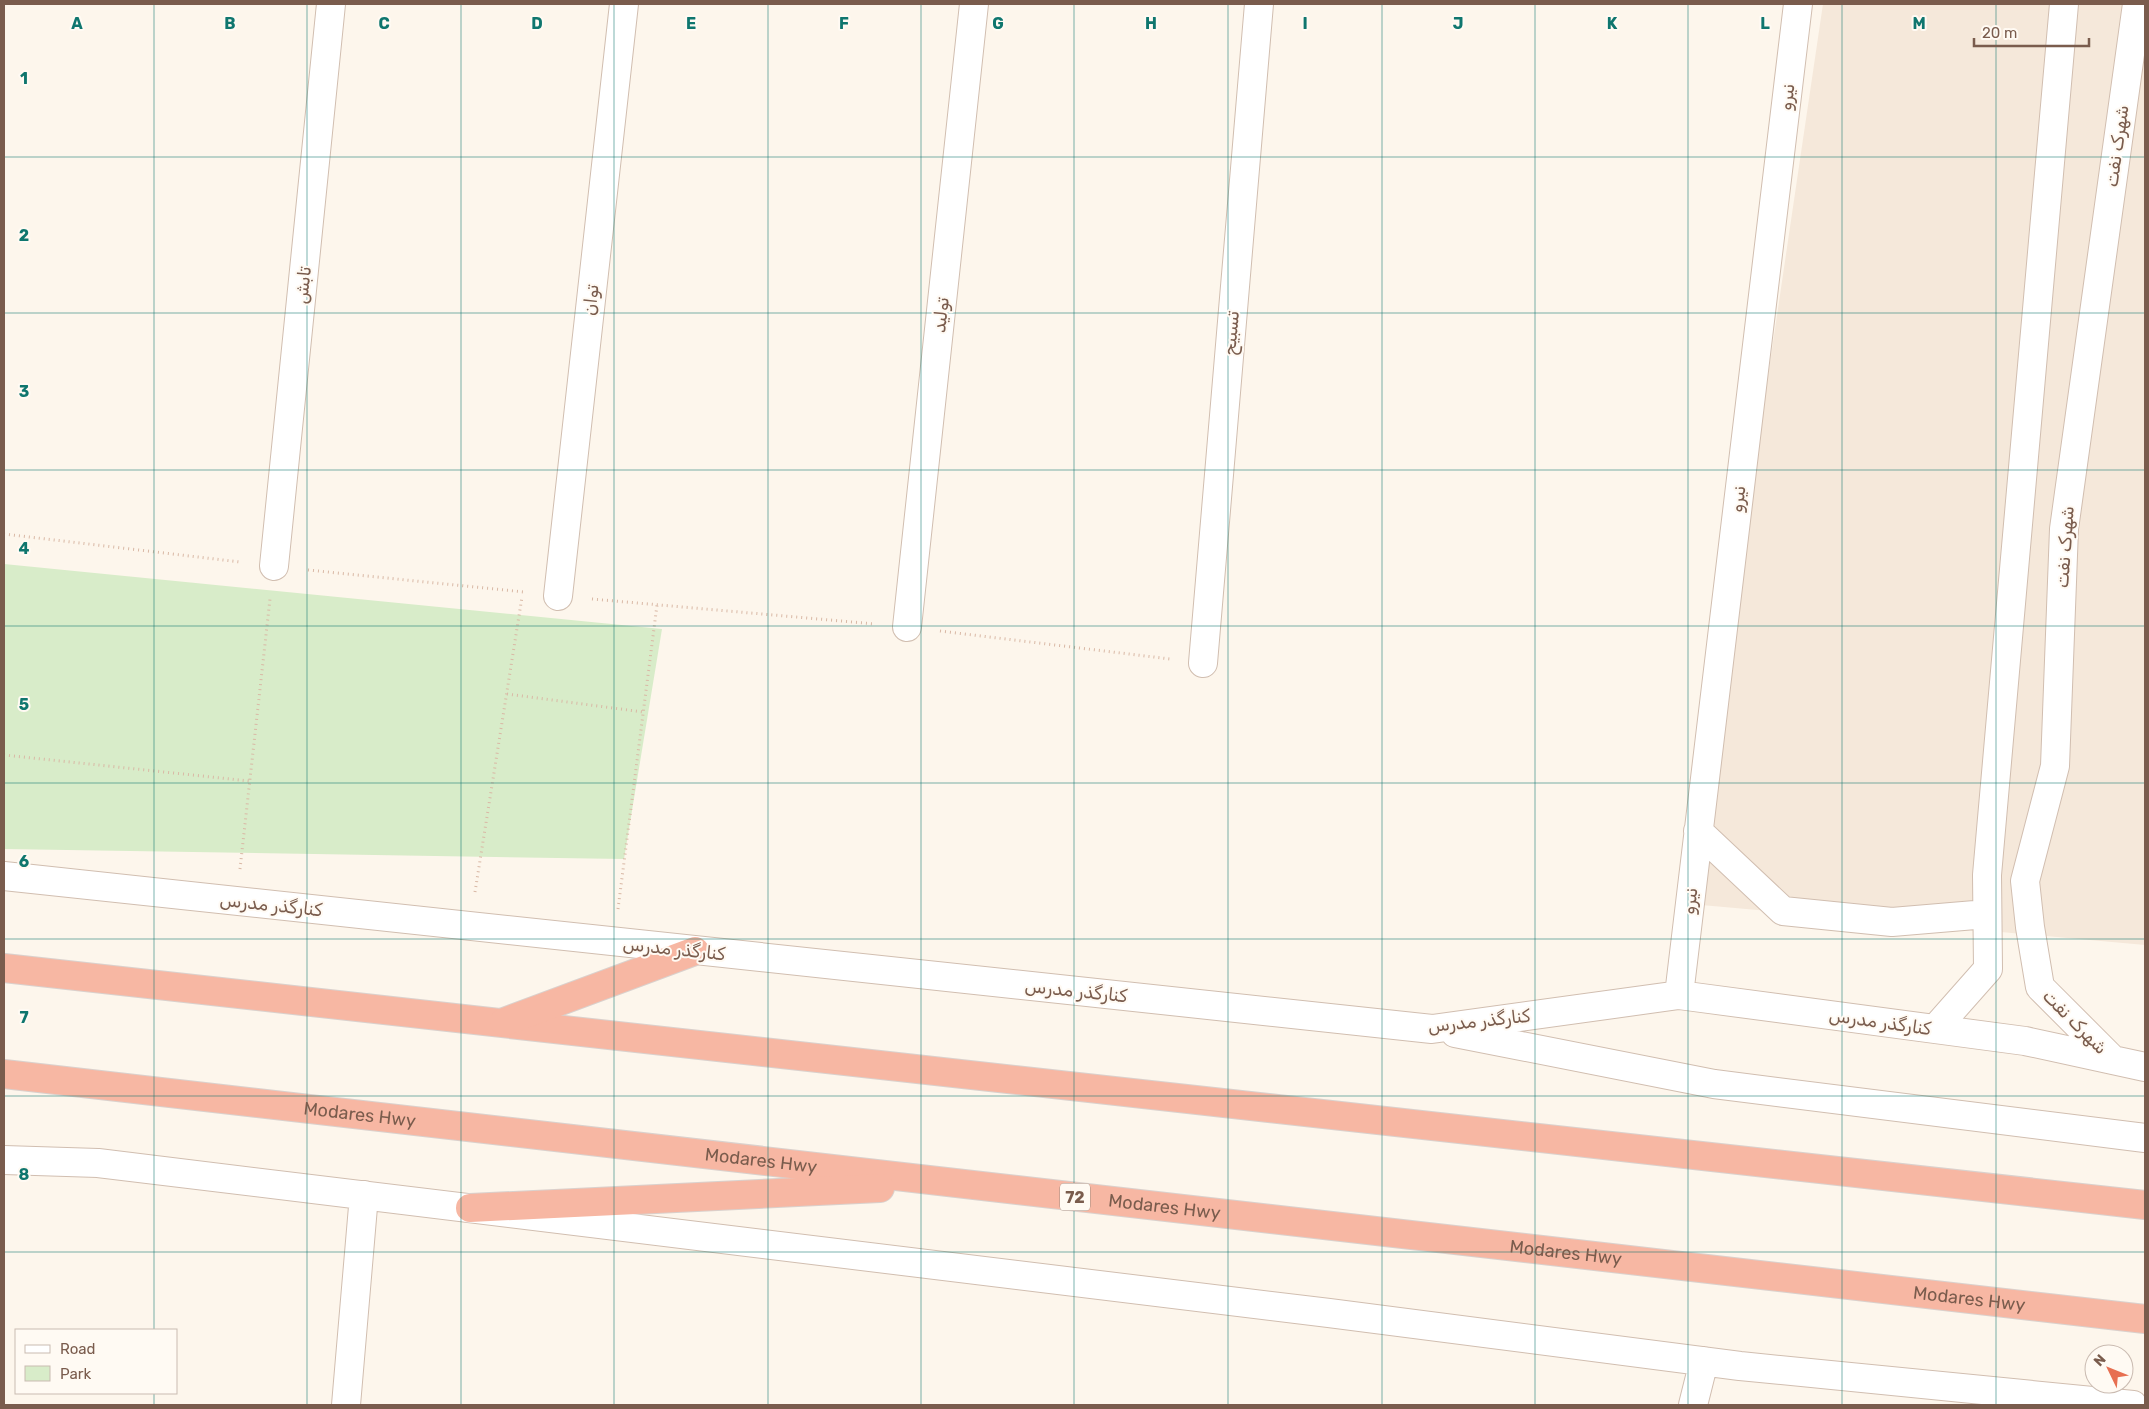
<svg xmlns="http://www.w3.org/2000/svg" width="2149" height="1409" font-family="Rubik,Vazirmatn,sans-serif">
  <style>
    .residential { fill: #f5e8da }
    .green { fill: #d8ecc9 }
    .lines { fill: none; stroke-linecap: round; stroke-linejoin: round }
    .minor-casing { stroke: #d1beb0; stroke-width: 30 }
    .highway-casing { stroke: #dad1cd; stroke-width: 30 }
    .path { stroke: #d9b8a5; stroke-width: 3; stroke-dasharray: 1 4; stroke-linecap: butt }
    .minor { stroke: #fff; stroke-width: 28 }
    .highway { stroke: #f7b7a3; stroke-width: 28 }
    .grid { fill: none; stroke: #0f766e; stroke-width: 1; stroke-opacity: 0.55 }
    .labels { text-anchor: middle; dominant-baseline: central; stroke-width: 4; stroke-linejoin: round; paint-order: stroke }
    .shield { fill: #fffaf3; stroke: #a28b7f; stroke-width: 1 }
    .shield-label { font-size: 16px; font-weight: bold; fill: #7a5c4d }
    .street-label { font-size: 18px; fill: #7a5c4d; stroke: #fffaf3 }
    .grid-label { font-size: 16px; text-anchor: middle; font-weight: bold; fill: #0f766e; stroke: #fffaf3; stroke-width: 4; stroke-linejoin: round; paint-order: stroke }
  </style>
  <rect width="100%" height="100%" fill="#fdf6ec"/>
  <path class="residential" d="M1823,4H2145V945L1690,904Z"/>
  <path class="green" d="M4,564L662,629L624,859L4,849Z"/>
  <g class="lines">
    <defs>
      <path id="minor" d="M274,566L331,4
        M558,596L624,4
        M907,627L974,4
        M1203,663L1259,4
        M1698,831L1783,911L1892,922L1987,914
        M4,876L1432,1029L1679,995L2025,1041L2145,1067
        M1679,995L1798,4
        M1935,1029L1988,969L1987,875L2064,4
        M1455,1033L1714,1084L2145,1138
        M2113,1060L2040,987L2030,927L2025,881L2055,766L2064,529L2137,4
        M4,1160L98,1163L1329,1313L1740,1366L2133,1405
        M346,1405L364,1195
        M1693,1405L1704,1361"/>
      <g id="highway">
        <path d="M4,968L2145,1205"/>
        <path d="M504,1022L695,951"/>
        <path id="s1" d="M4,1074L2145,1319"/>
        <path d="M470,1208L880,1188"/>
      </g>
    </defs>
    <use href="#minor" class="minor-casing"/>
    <use href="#highway" class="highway-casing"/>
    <path class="path" d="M4,534L240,562
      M308,570L524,592
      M592,599L875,624
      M940,631L1170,659
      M507,694L643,712
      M4,755L249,781
      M240,869L270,599
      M475,892L522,597
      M618,909L657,605"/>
    <use href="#minor" class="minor"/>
    <use href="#highway" class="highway"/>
  </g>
  <path class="grid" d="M154,4V1330M307,4V1405M461,4V1405M614,4V1405M768,4V1405M921,4V1405M1074,4V1405M1228,4V1405M1382,4V1405M1535,4V1405M1688,4V1405M1842,4V1405M1996,4V1405M4,157H2145M4,313H2145M4,470H2145M4,626H2145M4,783H2145M4,939H2145M4,1096H2145M4,1252H2145M154,1393V1405"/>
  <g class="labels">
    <rect class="shield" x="1060" y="1183.5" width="30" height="27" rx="4"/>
    <g class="shield-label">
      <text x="1075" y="1197">72</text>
    </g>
    <g class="street-label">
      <text transform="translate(1787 97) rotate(-83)">نیرو</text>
      <text transform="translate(2117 146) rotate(-82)">شهرک نفت</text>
      <text transform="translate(303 285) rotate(-84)">تابش</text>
      <text transform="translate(591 300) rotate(-84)">توان</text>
      <text transform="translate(941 315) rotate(-84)">تولید</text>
      <text transform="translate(1231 333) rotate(-85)">تسبیح</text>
      <text transform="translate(1738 499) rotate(-83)">نیرو</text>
      <text transform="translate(2065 547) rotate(-86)">شهرک نفت</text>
      <text transform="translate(1690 901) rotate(-83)">نیرو</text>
      <text transform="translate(271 905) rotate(6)">کنارگذر مدرس</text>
      <text transform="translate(674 949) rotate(6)">کنارگذر مدرس</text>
      <text transform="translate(1076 991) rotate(6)">کنارگذر مدرس</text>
      <text transform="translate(1479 1021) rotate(-6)">کنارگذر مدرس</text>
      <text transform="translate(1880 1022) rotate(8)">کنارگذر مدرس</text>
      <text transform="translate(2075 1022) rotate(45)">شهرک نفت</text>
      <text stroke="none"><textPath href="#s1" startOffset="358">Modares Hwy</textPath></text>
      <text stroke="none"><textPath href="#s1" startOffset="762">Modares Hwy</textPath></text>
      <text stroke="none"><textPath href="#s1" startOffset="1168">Modares Hwy</textPath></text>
      <text stroke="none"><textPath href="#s1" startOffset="1572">Modares Hwy</textPath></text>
      <text stroke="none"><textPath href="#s1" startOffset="1978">Modares Hwy</textPath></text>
    </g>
  </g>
  <g class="grid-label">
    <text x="77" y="29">A</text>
    <text x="230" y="29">B</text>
    <text x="384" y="29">C</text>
    <text x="537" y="29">D</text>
    <text x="691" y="29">E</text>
    <text x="844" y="29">F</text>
    <text x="998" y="29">G</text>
    <text x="1151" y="29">H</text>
    <text x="1305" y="29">I</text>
    <text x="1458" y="29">J</text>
    <text x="1612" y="29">K</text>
    <text x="1765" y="29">L</text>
    <text x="1919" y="29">M</text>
    <text x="24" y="84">1</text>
    <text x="24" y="241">2</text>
    <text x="24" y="397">3</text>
    <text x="24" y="554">4</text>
    <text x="24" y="710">5</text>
    <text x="24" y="867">6</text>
    <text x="24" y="1023">7</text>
    <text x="24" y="1180">8</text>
  </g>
  <rect width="2149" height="1409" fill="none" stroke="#7a5c4d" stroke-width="10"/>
  <rect x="15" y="1329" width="162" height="65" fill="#fffaf3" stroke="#cabbb1"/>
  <rect x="25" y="1345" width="25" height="8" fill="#ffffff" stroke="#cabbb1"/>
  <text x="60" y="1354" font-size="15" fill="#7a5c4d">Road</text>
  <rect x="25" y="1366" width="25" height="15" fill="#d8ecc9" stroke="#cabbb1"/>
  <text x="60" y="1379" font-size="15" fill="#7a5c4d">Park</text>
  <g transform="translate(2109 1369) rotate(313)"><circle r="24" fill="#fffaf3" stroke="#cabbb1"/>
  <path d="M0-4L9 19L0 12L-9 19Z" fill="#e76f51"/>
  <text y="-8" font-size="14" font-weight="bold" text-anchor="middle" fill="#7a5c4d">N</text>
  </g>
  <path d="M1974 38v8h115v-8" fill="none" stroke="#7a5c4d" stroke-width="2.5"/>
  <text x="1982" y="38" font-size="15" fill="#7a5c4d" stroke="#fffaf3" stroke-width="4" paint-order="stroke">20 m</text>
</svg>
